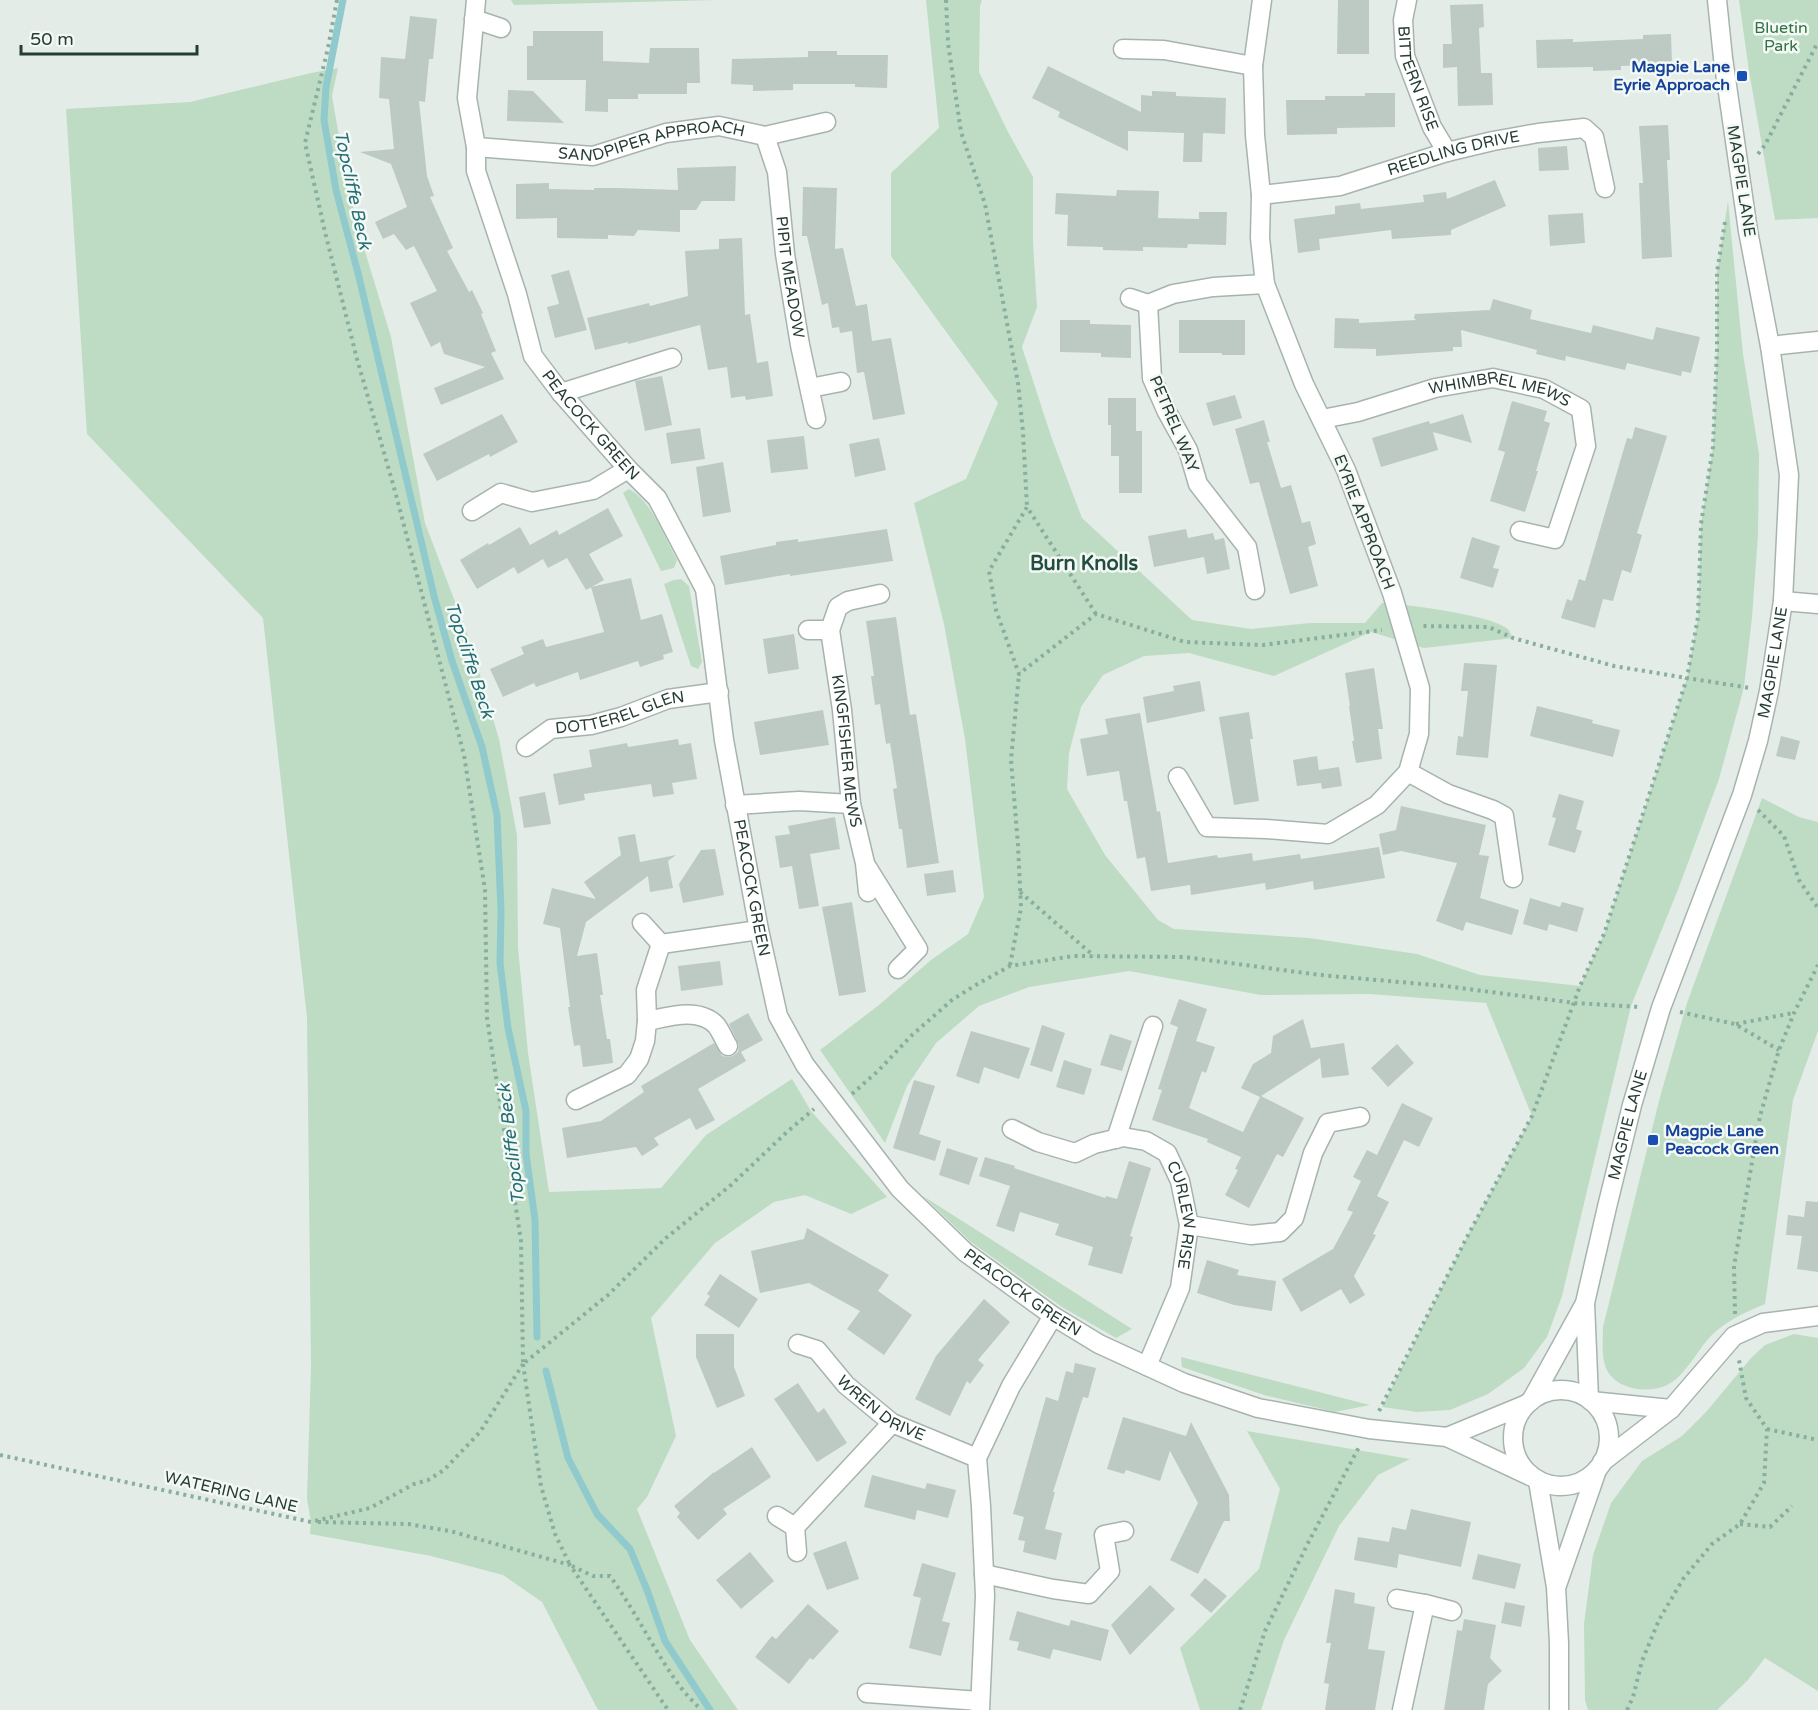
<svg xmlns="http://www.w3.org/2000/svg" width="1818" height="1710" font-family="'Varela Round',sans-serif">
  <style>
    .green { fill: #bedcc3 }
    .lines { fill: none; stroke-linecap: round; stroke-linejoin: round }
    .stream { stroke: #90cacd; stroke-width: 7 }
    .building { fill: #bccac3 }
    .minor-casing { stroke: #a7b4ae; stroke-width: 21 }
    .path { stroke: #87ae9e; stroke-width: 4; stroke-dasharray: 3 4.5; stroke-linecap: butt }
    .minor { stroke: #fff; stroke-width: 18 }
    .transit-dot { fill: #1a4fb4; stroke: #f4f9f6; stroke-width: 2 }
    .labels { text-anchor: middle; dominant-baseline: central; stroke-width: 5; stroke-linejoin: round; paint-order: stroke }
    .park-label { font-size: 16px; fill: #317144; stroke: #f4f9f6 }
    .transit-label { font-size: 16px; font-weight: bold; fill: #164399; stroke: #f4f9f6; text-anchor: end }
    .street-label { font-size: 16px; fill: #253d34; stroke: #f4f9f6 }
    .water-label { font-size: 18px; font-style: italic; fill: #236f75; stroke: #f4f9f6 }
    .quarter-label { font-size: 20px; font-weight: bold; fill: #224e3f; stroke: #f4f9f6 }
  </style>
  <rect width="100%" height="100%" fill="#e4ece8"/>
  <path class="green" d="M511,0H718L514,5Z
    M926,0H982L980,6L979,72L1008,132L1033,177V243L1037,307L1022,347L1052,439L1082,518L1192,620L1251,629L1310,623H1365L1382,603C1405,604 1492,615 1508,629C1510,632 1511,635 1513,638L1424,648L1371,632L1274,676L1189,653L1144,656L1103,675L1081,707L1069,753L1067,789L1105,855L1158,920L1174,929L1309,938L1417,954L1480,975L1580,986L1604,934L1687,678L1698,617L1701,524L1713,447L1717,350V272L1728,201L1743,354L1759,454L1758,535L1752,617L1744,687L1719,779L1679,887L1631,1006L1562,1296L1547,1337L1524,1368L1488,1394L1450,1410L1417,1412L1382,1407L1467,1237L1532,1116L1486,1003L1370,994L1261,995L1129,971L1029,987L979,1006L936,1043L907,1086L885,1143L820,1050L879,1005L931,960L968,934L984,897L965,739L944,624L914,503L966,479L998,403L891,256V173L939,128Z
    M1739,0H1818V218L1775,220L1749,71Z
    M338,68L332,96L347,182L357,225L391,337L425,523L470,641L499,739L517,835L518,947L528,1053L549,1192L661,1188L706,1135L792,1079L811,1111L887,1197L851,1214L805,1195L774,1202L715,1243L651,1318L676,1436L647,1497L637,1509L690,1640L738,1710H598L542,1602L503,1575L431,1556L310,1534L311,1522L307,1499L311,1366L307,1018L263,618L87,434L66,109L190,102L311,73Z
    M629,489C651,500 665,538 677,560L674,568L661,571L623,493Z
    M681,579L689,586L702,662L698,669L691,666L664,584L674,580Z
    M1762,798L1799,817L1818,822V1031L1793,1100L1765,1304C1746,1312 1728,1320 1713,1334C1698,1348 1686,1376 1667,1385C1649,1394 1615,1390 1606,1368C1601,1355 1603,1341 1603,1327L1660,1097L1687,1003Z
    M923,1196L1132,1329L1116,1338L1062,1307L971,1242Z
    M1794,1334L1818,1338V1691L1765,1658L1747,1681L1717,1710H1588L1585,1700L1584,1624L1593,1555L1611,1503L1642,1461L1682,1436L1706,1412L1752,1357L1765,1345Z
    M1181,1357L1370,1405L1335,1412L1264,1395L1182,1367Z
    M1247,1431L1410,1459L1378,1475L1339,1526L1284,1640L1261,1710H1200L1180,1648L1259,1569L1280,1489Z"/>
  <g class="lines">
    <path class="stream" d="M343,0L326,87L324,120L336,190L359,277L434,596L452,661L482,747L497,815L501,911L500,963L508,1028L526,1111V1154L535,1220L537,1337
      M546,1371L568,1458L597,1514L630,1549L647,1590L665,1641L710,1710"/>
  </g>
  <path class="building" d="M1338,0H1369V54H1337Z
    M1483,4L1484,27L1479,28L1481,73H1492L1493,105L1458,106L1457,67L1443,68V44H1452L1450,5Z
    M410,16L437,19L433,59H429L425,102L419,101L427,176L434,196L430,197L453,248L447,251L469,292L472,290L483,313L481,314L496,351L491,353L504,379L441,405L434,388L485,367L444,354L440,342L431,347L410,303L437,291L414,246L406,250L394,234L383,239L375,222L407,207L391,164L360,152L394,149L389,99L379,98L381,57L405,59Z
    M533,31H603V61L649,63L650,48H699L700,83H687V94H638V99H608V112L585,111L586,80H527V46H533Z
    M1671,34L1672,64L1621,66V70L1593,71V67L1537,68L1536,40L1573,39V42L1643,39V35Z
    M808,51H837V55H888L887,88L855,87V84H793V90L753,91V85L731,84L732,59L808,57Z
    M1048,66L1141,112V95L1152,96V91L1176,92V96L1226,98L1225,134L1203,133L1202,162H1183L1184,133L1128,131V151L1058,117L1060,112L1032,98Z
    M508,90L533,91L564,123L507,121Z
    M1365,93H1395V127L1337,128V134L1287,135L1286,100H1325V96H1365Z
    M1668,125L1670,160H1667L1672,257L1642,259L1639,183H1643L1639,126Z
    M1567,146L1569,170L1539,171L1538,148Z
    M736,166L735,201H702L696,210H680V232L638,230L634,236L608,235V239L557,238V218L516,219V184L549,183V189L594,190V188H618L678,190L677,168Z
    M1495,180L1506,206L1451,230V235L1392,239L1391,230L1319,239L1320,250L1298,253L1294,219L1335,214V206L1360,203L1361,209L1424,202L1423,195L1446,192L1447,199Z
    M803,187L837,188L835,249L843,248L856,306L867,304L872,341L891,338L905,414L873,420L864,372L857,373L852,331L840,333L839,327L832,328L828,303L822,305L807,236H802Z
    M1117,190L1159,191L1158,218L1199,219V212H1227L1226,245L1188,244L1187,248L1143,247V251L1103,250V247L1067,246L1068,215L1055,214L1056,193L1116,196Z
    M1583,213L1585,243L1550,246L1548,215Z
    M742,238L745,315L750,314L757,363L768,361L773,396L746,400L745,396L731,398L727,367L708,370L700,325L628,344V342L595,350L587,318L649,303L650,306L688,296L685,251L719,249V239Z
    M569,270L587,330L555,338L547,307L559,304L551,275Z
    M1493,299L1532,310L1530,319L1591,333L1593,325L1653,340L1656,327L1700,337L1691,373L1682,371L1681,376L1627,363L1625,370L1566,356L1565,361L1536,354L1537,350L1461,330L1462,347H1453V351L1376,356V349L1334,348L1335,318L1359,319V323L1416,320L1414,318L1415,314L1490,310Z
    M1060,320H1090V324L1131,325V358L1101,357V353L1060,352Z
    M1179,320H1245V355H1222V353H1179Z
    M662,376L672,425L645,431L635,381Z
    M1235,395L1242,418L1213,426L1206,403Z
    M1108,398H1136V431H1142V493H1119V456H1111V425H1108Z
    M1512,401L1547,411L1544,421L1550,423L1536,471H1538L1525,512L1490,501L1505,452L1498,450Z
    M502,414L518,442L490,457L489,454L437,481L423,454Z
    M1463,414L1472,443L1433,432L1438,450L1381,467L1372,438L1429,421L1430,424Z
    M1264,420L1270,442H1267L1281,488L1291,485L1302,523L1310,521L1316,544L1308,547L1318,586L1290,594L1259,482L1250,484L1235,429Z
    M1635,427L1667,436L1637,533L1642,535L1631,573L1622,570L1613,601L1603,599L1595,628L1561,618L1567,599L1572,601L1579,579L1585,581L1627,438L1632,439Z
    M700,428L705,459L671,464L666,433Z
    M804,436L808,469L771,473L767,440Z
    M879,438L886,470L855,477L849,444Z
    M723,462L731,512L703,517L696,467Z
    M608,508L623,536L589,554L604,580L586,590L567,558L548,568L543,559L518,574L514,567L477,589L460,560L488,543L489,545L520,527L530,545L557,530L559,535Z
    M887,529L893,561L790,576V574L725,585L720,556L776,545V542L798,539V542Z
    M1186,529L1188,538L1213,533L1215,540L1224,538L1230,569L1207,574L1204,557L1154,567L1148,536Z
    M1472,537L1500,546L1493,568L1499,569L1493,588L1460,578Z
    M631,578L641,620L662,614L673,652L663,655L664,659L640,667L638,661L580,680L578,672L536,687L534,683L503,697L490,669L524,654L521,647L543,639L546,647L604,632L591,587Z
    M896,617L910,715L916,714L939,863L907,868L902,829H899L893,789L897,788L890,743L886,744L880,704L875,705L871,676H874L866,621Z
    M794,634L799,669L768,674L763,639Z
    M1464,663L1497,665L1488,758L1456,755L1458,736L1463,737L1468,691H1461Z
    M1374,668L1383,729H1378L1382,759L1356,763L1352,741H1354L1349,706H1350L1345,673Z
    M1200,681L1205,711L1147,723L1143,697L1174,691L1173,686Z
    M1537,706L1593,720L1592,723L1620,730L1613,757L1530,736Z
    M823,710L829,745L760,755L754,722Z
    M1249,712L1253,739H1250L1259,801L1234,805L1219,717Z
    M1140,713L1157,812L1160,811L1168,863L1217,855L1218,858L1252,853L1253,861L1300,854L1301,859L1379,847L1385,878L1314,890L1313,881L1266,890L1265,883L1191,895L1190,885L1151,891L1145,857L1137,859L1127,801H1124L1119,771L1087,776L1080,739L1108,734L1105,719Z
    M1781,736L1800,741L1795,760L1776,756Z
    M678,739L679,745L691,743L697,779L672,783L674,794L653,797L651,784L584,794L585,800L559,805L553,774L592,767L589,750L627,743L628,747Z
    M1317,756L1319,770L1339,767L1342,786L1322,789L1321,783L1297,786L1293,760Z
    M545,792L551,824L524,828L519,797Z
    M1559,794L1584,801L1576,829L1582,831L1575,853L1548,845L1556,818L1552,817Z
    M1401,806L1486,825L1479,855L1489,856L1480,898L1519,910L1512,935L1466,922L1463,931L1436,921L1457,863L1401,851L1383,855L1379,834L1396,830Z
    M835,817L840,849L810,854L819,906L799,909L792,866L780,868L775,836L790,834L788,826Z
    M635,834L640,862L676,855L668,861L673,888L650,892L648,876L586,922L577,956L597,953L603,995H600L607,1039H610L613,1063L583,1067L580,1045L574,1046L568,1007H570L560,928L543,924L552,888L596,899L584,882L621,855L618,837Z
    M715,849L724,895L683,903L679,884L701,850Z
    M953,870L956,892L927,896L924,874Z
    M1530,898L1560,907L1562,902L1584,908L1577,932L1549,924L1547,931L1523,924Z
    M852,902L866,992L839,996L822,907Z
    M720,961L723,985L681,991L678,966Z
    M1179,999L1207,1009L1196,1041L1215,1047L1206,1073L1202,1071L1189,1108L1243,1132L1260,1097L1241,1088L1253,1064L1271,1053L1273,1036L1303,1019L1311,1048L1344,1043L1349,1075L1322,1078L1320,1058L1261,1096L1304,1118L1283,1157L1277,1154L1249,1208L1225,1195L1238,1170L1235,1169L1241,1157L1207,1142L1208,1139L1152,1120L1162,1090L1158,1089L1178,1027L1170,1024Z
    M748,1013L763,1040L741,1052L746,1061L698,1089L715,1120L696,1130L690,1118L654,1138L659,1145L642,1156L636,1147L567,1158L562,1128L601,1121L644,1092L641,1086L714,1043L722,1056L728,1057L733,1056L738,1052L739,1045L729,1024Z
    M1042,1025L1065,1033L1052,1072L1030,1065Z
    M971,1031L1030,1048L1019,1079L984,1067L979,1084L956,1076Z
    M1110,1034L1132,1041L1122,1071L1100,1065Z
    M1397,1044L1414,1063L1388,1087L1371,1068Z
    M1064,1060L1092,1069L1084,1095L1056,1087Z
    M914,1080L935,1086L919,1134L941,1141L935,1161L893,1148Z
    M1402,1103L1433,1118L1419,1147L1404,1140L1377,1196L1389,1202L1373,1234L1376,1235L1354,1276L1365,1295L1350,1304L1341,1289L1301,1312L1282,1279L1333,1249L1353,1212L1347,1210L1361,1181L1353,1177L1367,1150L1377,1155Z
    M947,1148L978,1158L969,1185L939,1175Z
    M985,1157L1015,1166L1014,1168L1105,1198L1106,1196L1117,1199L1129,1161L1151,1168L1130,1236L1133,1237L1122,1274L1088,1265L1093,1247L1055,1235L1059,1224L1020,1212L1014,1232L996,1226L1010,1186L979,1176Z
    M1806,1201L1818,1202V1272L1797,1269L1802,1236L1786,1235L1788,1215L1804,1217Z
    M807,1228L889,1275L878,1291L912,1315L884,1355L847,1329L860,1311L809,1283L760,1293L751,1251L804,1239Z
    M1207,1260L1239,1270L1237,1275L1276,1281L1272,1311L1234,1305L1197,1293Z
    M720,1274L758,1299L739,1328L704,1305L710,1296L707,1294Z
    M984,1299L1010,1322L978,1360L984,1365L970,1384L967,1381L950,1416L915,1399L936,1356Z
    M696,1334H734V1367L745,1396L717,1408L696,1357Z
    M1075,1363L1096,1368L1088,1398L1083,1397L1053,1492H1055L1045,1529L1062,1533L1056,1560L1023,1552L1025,1541L1018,1540L1024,1517L1013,1514L1046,1397L1058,1401L1066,1371L1073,1373Z
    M798,1383L818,1413L824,1408L847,1443L817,1462L774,1399Z
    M1123,1417L1186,1436L1191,1422L1229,1495L1230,1521H1224L1198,1574L1170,1560L1198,1503L1170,1451L1160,1481L1126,1470L1124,1474L1107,1469Z
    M752,1447L771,1477L723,1509L727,1514L698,1540L677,1517L680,1513L674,1506L714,1472V1473Z
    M872,1475L925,1489L927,1483L956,1490L948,1518L917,1510L915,1520L864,1507Z
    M1411,1509L1471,1522L1461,1567L1399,1554L1397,1568L1354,1560L1358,1537L1389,1542L1392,1527L1406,1530Z
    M846,1541L859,1579L827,1590L813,1553Z
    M750,1552L774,1581L741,1609L716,1580Z
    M1478,1554L1521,1564L1515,1589L1472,1579Z
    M922,1563L956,1573L942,1621L950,1623L941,1656L909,1648L921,1598L913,1596Z
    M1205,1578L1227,1596L1211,1613L1190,1595Z
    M1150,1585L1175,1609L1130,1655L1111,1625Z
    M1335,1589L1355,1593L1354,1603L1375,1607L1368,1649L1385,1651L1375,1710H1325L1329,1684L1324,1683L1331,1643H1326Z
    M1505,1602L1525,1606L1521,1627L1501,1623Z
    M808,1604L839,1631L813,1660L810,1658L789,1684L755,1657L772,1636L776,1639Z
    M1017,1611L1069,1626L1071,1620L1109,1630L1101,1661L1053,1649L1050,1659L1017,1650L1019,1642L1009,1640Z
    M1464,1619L1496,1625L1490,1658L1502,1671L1488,1684L1484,1710H1444L1457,1630L1462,1631Z"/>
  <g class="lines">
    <defs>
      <g id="minor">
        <path id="s1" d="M476,0L467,98L476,147V171L517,294L533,356L561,393L628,469L657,498L705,589L724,740L759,930L778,1016L805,1065L900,1189L965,1252L1053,1316L1099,1344L1184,1383L1258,1408L1369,1429L1447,1437L1530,1476"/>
        <path id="s2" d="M1407,0L1403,20L1405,56L1432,127L1447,152"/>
        <path d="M474,19L501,28"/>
        <path d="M1123,49L1164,50L1253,66"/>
        <path id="s3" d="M765,136L777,172L785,254L800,345L816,419"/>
        <path id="s4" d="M476,147L593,156L666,133L719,126L765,136L826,122"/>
        <path id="s5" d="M1261,195L1340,186L1447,152L1493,141L1538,133L1584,128L1594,137L1605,188"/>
        <path d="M1130,298L1148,304"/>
        <path d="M1770,346L1818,341"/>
        <path d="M810,388L841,382"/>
        <path d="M561,393L672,358"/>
        <path id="s6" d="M1322,419L1358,412L1435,388L1493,378L1544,389L1581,409L1586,446L1555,539L1520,531"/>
        <path d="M472,511L501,493L532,502L593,490L628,469"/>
        <path d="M1255,590L1247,547L1198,484L1188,450L1167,412L1152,378L1148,304L1173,294L1213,287L1265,284"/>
        <path d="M1783,601L1818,604"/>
        <path id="s7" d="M808,630H830L842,710L851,804L865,863L868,892"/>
        <path d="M830,630L838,607L848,601L880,594"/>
        <path id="s8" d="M526,747L551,729L591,725L621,717L668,699L719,692"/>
        <path d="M1408,772L1448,794L1493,810L1504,816L1513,878"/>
        <path d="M1178,777L1207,827L1266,829L1328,834L1377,805L1408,772L1419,734L1420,688L1392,593L1346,470L1304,384L1265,284L1260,238L1261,195L1255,135L1253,66L1262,0"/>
        <path d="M735,805L799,801L851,804"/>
        <path d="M867,867L918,949L898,969"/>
        <path d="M661,944L759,930"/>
        <path d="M647,1021C668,1017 698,1007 716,1025C721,1031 724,1040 728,1046"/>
        <path d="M576,1100L627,1075L639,1059L645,1041L647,1021L646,990L661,944L642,923"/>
        <path id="s9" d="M1012,1129L1038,1142L1075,1153L1094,1144L1123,1137L1146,1141L1167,1153L1180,1181L1189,1225L1180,1288L1147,1366"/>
        <path d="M1116,1139L1153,1026"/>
        <path d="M1189,1225L1251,1235L1280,1232L1294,1218L1313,1153L1328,1123L1360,1117"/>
        <path id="s10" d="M798,1344L817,1350L846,1385L892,1423L977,1458"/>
        <circle cx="1561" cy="1438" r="48"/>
        <path id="s11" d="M1589,1399L1585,1303L1607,1207L1632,1105L1661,1008L1742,795L1758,741L1769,691L1783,601L1789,475L1770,346L1748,231L1723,58L1717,0"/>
        <path d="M1531,1401L1584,1305"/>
        <path d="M1591,1401L1671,1409"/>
        <path d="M1447,1437L1527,1404"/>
        <path d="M1602,1462L1671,1409L1734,1336L1763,1323L1818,1316"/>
        <path d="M1538,1481L1556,1587L1559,1643V1710"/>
        <path d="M777,1516L795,1527"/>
        <path d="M797,1552L795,1527L892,1423"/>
        <path d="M984,1574L1053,1589L1089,1594L1110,1571L1104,1535L1124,1531"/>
        <path d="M1557,1585L1597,1470"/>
        <path d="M1397,1599L1425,1604"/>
        <path d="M867,1693L980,1701"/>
        <path d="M980,1710L985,1596L981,1506L977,1458L1011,1386L1053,1316"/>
        <path d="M1402,1710L1425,1604L1452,1611"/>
      </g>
    </defs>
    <use href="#minor" class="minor-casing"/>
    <path class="path" d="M337,0L328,48L305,143L325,232L357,359L395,491L464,755L485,890L487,1018L521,1241L523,1364L608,1295L666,1238L731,1185L788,1131L814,1109
      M946,0L948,43L961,132L985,204L1018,383L1023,432L1027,507
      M1758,154L1765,145L1818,42
      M1725,222L1717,272V350L1713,447L1701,524L1698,617L1687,678L1750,688
      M1096,614L1027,507L989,571L996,610L1019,674L1096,614L1185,642L1263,645L1382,630
      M1758,810L1784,836L1799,880L1818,908
      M1020,892L1094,956
      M1010,965L1021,908L1018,845L1011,760L1019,674
      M1680,1012L1735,1024L1779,1050
      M1736,1024L1793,1013
      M852,1094L878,1071L911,1036L952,1000L974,986L1010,966L1073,956L1185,957L1320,975L1445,986L1575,1003L1640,1007
      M1735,1314L1734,1266L1760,1116L1779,1050L1794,1013L1818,965
      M523,1364L541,1486L555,1534L570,1565L593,1576H610C636,1612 655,1653 682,1689C688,1697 695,1703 701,1710
      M1379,1411L1467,1237L1532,1116L1580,986L1604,934L1687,678L1614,666L1513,638L1489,627L1422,626
      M1767,1429L1818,1440
      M0,1455L311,1522L370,1508L414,1484L428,1480L444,1470L480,1432L523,1364
      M318,1522L408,1524L450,1531L570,1565L668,1710
      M1740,1524L1770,1527L1792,1506
      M1240,1710L1265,1631L1308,1543L1359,1447
      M1627,1710L1633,1697L1642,1661L1659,1620L1683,1579L1712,1544L1740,1524L1764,1483L1767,1429L1746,1398L1739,1360"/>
    <use href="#minor" class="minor"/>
  </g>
  <g class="transit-dot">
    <rect x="1736" y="70" width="12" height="12" rx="3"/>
    <rect x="1647" y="1134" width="12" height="12" rx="3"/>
  </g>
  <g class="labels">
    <g class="park-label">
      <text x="1781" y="28">Bluetin<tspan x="1781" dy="18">Park</tspan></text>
    </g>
    <g class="transit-label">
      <text x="1730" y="67">Magpie Lane<tspan x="1730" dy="18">Eyrie Approach</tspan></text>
      <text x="1665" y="1131" text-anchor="start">Magpie Lane<tspan x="1665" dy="18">Peacock Green</tspan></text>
    </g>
    <g class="street-label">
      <text stroke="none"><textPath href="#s2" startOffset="81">BITTERN RISE</textPath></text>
      <text stroke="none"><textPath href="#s4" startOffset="178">SANDPIPER APPROACH</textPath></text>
      <text stroke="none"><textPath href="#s5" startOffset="198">REEDLING DRIVE</textPath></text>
      <text transform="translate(1741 181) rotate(81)">MAGPIE LANE</text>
      <text stroke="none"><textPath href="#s3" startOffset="144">PIPIT MEADOW</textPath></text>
      <text stroke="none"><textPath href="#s6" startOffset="184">WHIMBREL MEWS</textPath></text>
      <text stroke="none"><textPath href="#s1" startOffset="456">PEACOCK GREEN</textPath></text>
      <text transform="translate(1174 424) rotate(67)">PETREL WAY</text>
      <text transform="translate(1364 522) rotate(69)">EYRIE APPROACH</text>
      <text stroke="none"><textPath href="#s11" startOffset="765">MAGPIE LANE</textPath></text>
      <text stroke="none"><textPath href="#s8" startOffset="102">DOTTEREL GLEN</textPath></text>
      <text stroke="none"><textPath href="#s7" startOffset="144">KINGFISHER MEWS</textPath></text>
      <text stroke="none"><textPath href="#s1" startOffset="960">PEACOCK GREEN</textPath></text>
      <text stroke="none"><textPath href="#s11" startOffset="279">MAGPIE LANE</textPath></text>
      <text stroke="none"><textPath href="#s9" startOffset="231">CURLEW RISE</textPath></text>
      <text stroke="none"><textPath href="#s1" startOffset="1464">PEACOCK GREEN</textPath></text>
      <text stroke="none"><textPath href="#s10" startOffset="108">WREN DRIVE</textPath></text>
      <text transform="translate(231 1492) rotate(13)">WATERING LANE</text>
    </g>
    <g class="water-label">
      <text transform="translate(353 190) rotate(78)">Topcliffe Beck</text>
      <text transform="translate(470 660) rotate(72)">Topcliffe Beck</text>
      <text transform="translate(511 1144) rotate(-97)">Topcliffe Beck</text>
    </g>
    <g class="quarter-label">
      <text x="1084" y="564">Burn Knolls</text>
    </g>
  </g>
  <path d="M21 45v9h176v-9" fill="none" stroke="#253d34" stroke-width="3"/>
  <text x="30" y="45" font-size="18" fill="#253d34" stroke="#f4f9f6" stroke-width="4.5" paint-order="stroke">50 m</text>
</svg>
